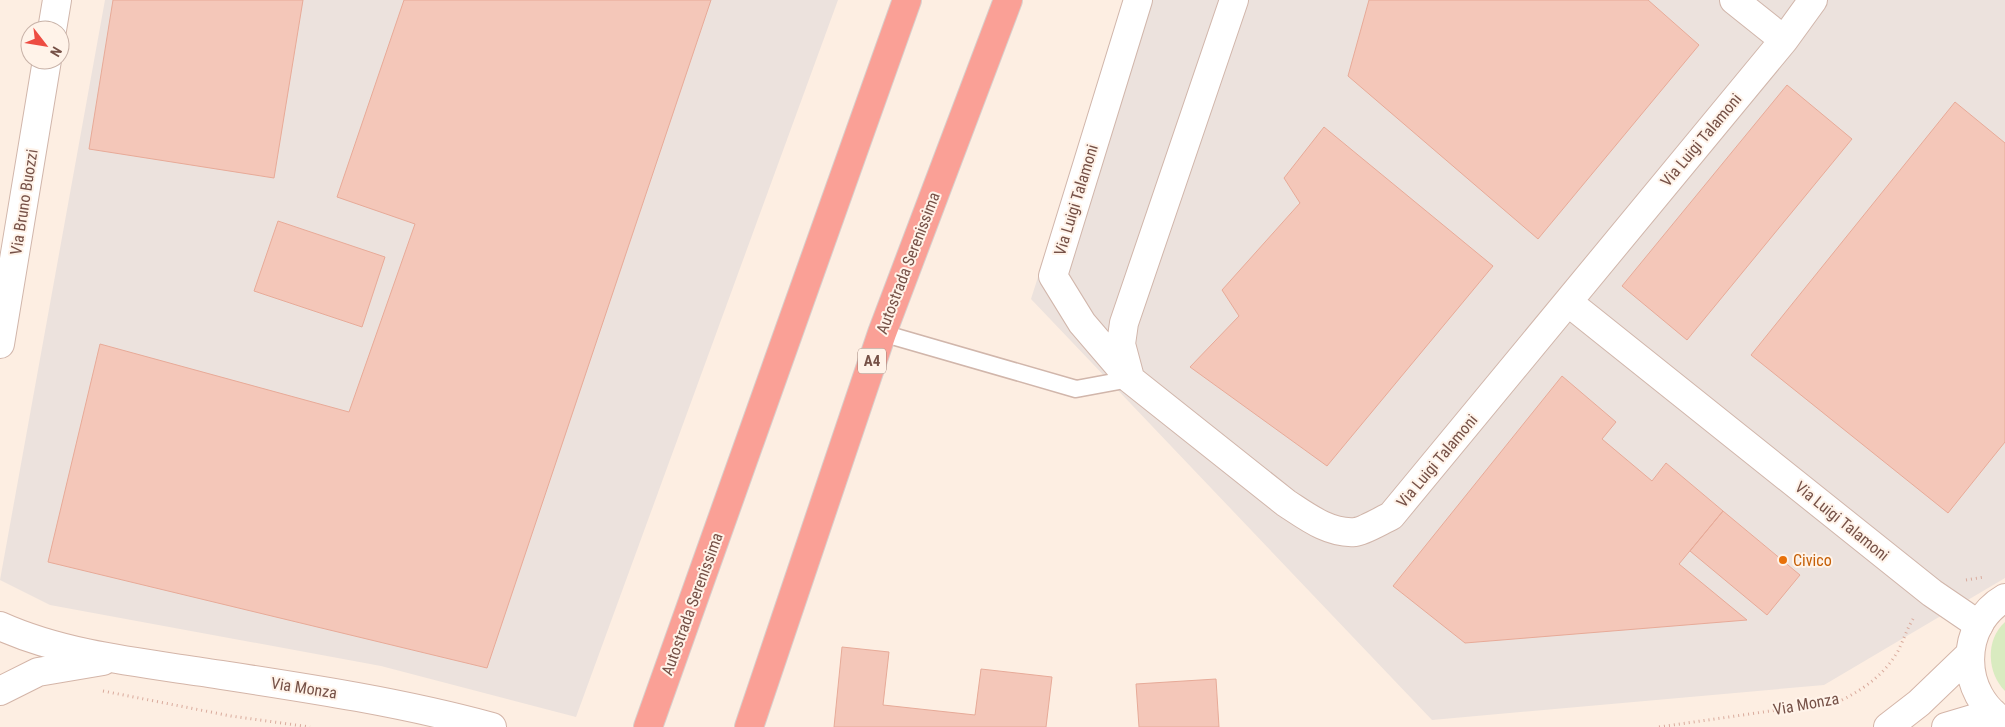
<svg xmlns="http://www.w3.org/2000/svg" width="2005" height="727" font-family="'Roboto Condensed',sans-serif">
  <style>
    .industrial { fill: #ece2dd }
    .green { fill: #d9ebc0 }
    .building { fill: #f4c7b9; stroke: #e7aa98 }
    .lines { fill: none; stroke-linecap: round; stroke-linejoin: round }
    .lane-casing { stroke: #d1b6ab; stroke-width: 19 }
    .street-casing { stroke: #d1b6ab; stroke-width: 30 }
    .secondary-casing { stroke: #d4b5a8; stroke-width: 30 }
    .highway-casing { stroke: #d9cecb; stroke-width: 30 }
    .path { stroke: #d9aa9c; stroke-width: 3; stroke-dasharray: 1 4; stroke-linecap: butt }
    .lane { stroke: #fff; stroke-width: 16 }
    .street { stroke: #fff; stroke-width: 28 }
    .secondary { stroke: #fff; stroke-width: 28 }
    .highway { stroke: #faa096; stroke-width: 28 }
    .food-dot { fill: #e8710a; stroke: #fff3e9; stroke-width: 2 }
    .labels { text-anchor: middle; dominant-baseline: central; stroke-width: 4; stroke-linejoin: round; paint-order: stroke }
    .shield { fill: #fff3e9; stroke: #9f8278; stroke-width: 1 }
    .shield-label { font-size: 15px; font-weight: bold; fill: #765147 }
    .street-label { font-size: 16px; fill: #765147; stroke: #fff3e9 }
    .food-label { font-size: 16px; fill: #c56008; stroke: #fff3e9; text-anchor: start }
  </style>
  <rect width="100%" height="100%" fill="#fdeee2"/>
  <path class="industrial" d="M105,0H838L576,717L381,666L50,605L0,580Z
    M1126,0H2005V578L1824,685L1432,720L1031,299Z"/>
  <path class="green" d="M2005,622V691C1987,673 1985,640 2005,622Z"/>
  <path class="building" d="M113,0H303L274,178L89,149Z
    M404,0H711L487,668L48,562L100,344L349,412L415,224L337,197Z
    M1369,0H1648L1699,45L1538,239L1348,76Z
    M1787,85L1852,139L1687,340L1622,286Z
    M1955,102L2005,143V442L1948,513L1751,355Z
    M1324,127L1493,266L1327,466L1190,367L1239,316L1222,290L1300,203L1284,178Z
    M278,221L385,257L362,327L254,291Z
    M1562,376L1616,422L1602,439L1652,481L1666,463L1723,511L1679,564L1747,620L1465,643L1393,586Z
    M1723,511L1800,575L1767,615L1690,551Z
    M842,647L889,652L883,705L975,715L981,669L1052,677L1046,727H834Z
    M1216,679L1219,727H1139L1136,684Z"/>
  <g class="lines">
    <defs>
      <path id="lane" d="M882,333L1076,389L1130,379"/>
      <path id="street" d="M1138,0L1053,276L1082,323L1130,379L1286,503C1306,516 1329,534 1355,532C1364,531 1382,520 1391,516L1784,40L1813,0
        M1734,0L1784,40
        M52,30L57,0
        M1568,302L1932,593L1979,625
        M0,344L47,60
        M1129,374L1121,344L1124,323L1234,0"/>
      <path id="secondary" d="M2005,598C1958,625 1959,695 2005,722
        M0,626C62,654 135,662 202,672C300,687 397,701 492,727
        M0,691L38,672L103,661
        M1888,727L1919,703L1970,654
        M1946,727L1993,713"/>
      <path id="highway" d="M648,727L907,0
        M749,727L882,333L1008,0"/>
    </defs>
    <use href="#lane" class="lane-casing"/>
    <use href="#street" class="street-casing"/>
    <use href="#secondary" class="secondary-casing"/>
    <use href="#highway" class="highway-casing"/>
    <path class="path" d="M1966,580L1984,577
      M103,691L231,716L310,727
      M1659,727L1840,701C1864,689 1884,675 1898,651C1904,639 1908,626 1915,616"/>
    <use href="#lane" class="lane"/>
    <use href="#street" class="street"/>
    <use href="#secondary" class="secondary"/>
    <use href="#highway" class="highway"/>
  </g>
  <circle class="food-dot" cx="1783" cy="560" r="5"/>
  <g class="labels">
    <rect class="shield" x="858" y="348.5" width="28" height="25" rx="4"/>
    <g class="shield-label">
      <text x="872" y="361">A4</text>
    </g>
    <g class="street-label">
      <text transform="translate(1701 140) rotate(-50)">Via Luigi Talamoni</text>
      <text transform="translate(1076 200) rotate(-73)">Via Luigi Talamoni</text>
      <text transform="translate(24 202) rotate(-81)">Via Bruno Buozzi</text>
      <text transform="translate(908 263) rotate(-69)">Autostrada Serenissima</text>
      <text transform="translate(1437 461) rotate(-50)">Via Luigi Talamoni</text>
      <text transform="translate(1842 521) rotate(39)">Via Luigi Talamoni</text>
      <text transform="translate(692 604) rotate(-70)">Autostrada Serenissima</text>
      <text transform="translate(304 688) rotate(9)">Via Monza</text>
      <text transform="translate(1806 704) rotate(-10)">Via Monza</text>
    </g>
    <g class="food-label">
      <text x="1793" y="560">Civico</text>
    </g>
  </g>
  <g transform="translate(45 45) rotate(121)"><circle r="24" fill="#fff3e9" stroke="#c8b2a8"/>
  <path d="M0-4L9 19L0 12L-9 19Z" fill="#ed4c42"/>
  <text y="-8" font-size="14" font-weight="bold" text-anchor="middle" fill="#765147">N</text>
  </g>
</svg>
